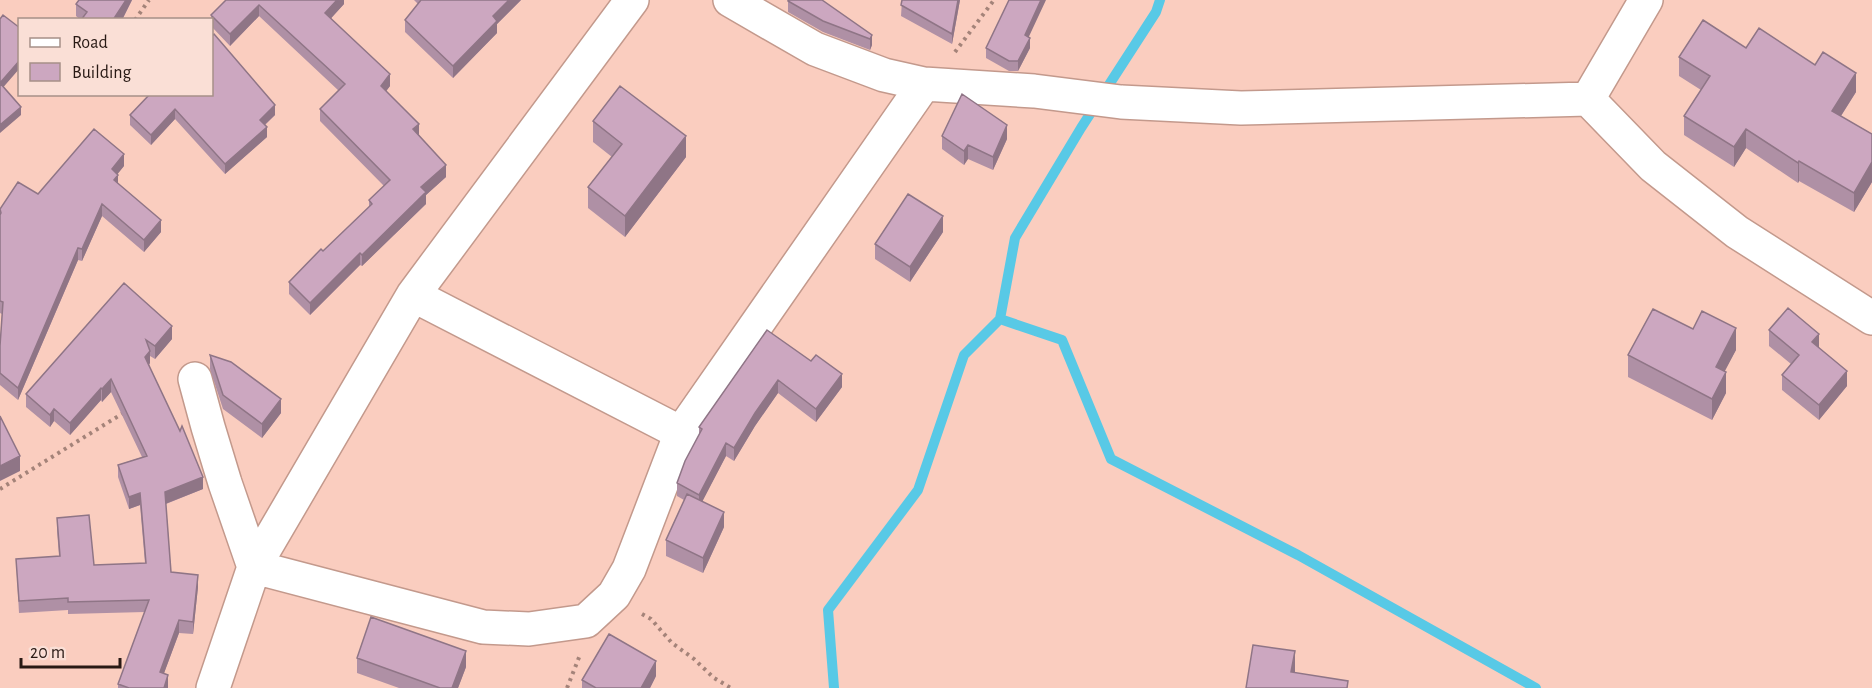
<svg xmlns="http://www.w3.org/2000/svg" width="1872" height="688" font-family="'Alegreya Sans',sans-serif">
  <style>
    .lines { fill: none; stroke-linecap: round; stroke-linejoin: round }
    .stream { stroke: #58c9e6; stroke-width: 10 }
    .minor-casing { stroke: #c3998c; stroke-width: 36 }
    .path { stroke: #a48379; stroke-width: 4; stroke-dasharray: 3 4.5; stroke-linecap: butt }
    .minor { stroke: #fff; stroke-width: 33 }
    .wall { fill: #af90a5 }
    .shaded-wall { fill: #8f7586 }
    .building { fill: #cca7c0; stroke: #8f7586; stroke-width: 1.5 }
  </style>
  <rect width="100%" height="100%" fill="#facdbf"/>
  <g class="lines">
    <path class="stream" d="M1000,319L1062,340L1111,459L1298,555L1536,688
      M834,688L828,610L918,490L964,355L1000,319L1015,238L1081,128L1156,12L1160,0"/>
    <defs>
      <path id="minor" d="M1646,0L1588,99L1653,166L1737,232L1872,318
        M924,84L1034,91L1121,102L1241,108L1588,99
        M413,295L681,433
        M195,379L208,427L225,483L254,567
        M254,567L483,627L529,629L586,621L614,595L629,569L681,433L924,84L884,75L815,49L730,0
        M213,688L254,567L413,295L632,0"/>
    </defs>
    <use href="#minor" class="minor-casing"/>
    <path class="path" d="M135,20L149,0
      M955,52L994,0
      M0,489L125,412
      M642,614L651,619L672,643L694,659L714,678L731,688
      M567,688L580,655"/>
    <use href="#minor" class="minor"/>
  </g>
  <path class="wall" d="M132,0L122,20H81L76,16V4Z
    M226,0H344V4L331,18L390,86L386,91L419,135L446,177L426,195V204L362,266L360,265L310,315L289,294V282L323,251L369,207V200L384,186L320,121V109L339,91L259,16L230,46L212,27L211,15Z
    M414,0H521L497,24V33L453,78L405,32V20L418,4Z
    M902,0H960L952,44L901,16Z
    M788,1L872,35V45L870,50L823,32L788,12Z
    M1028,37L1030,48L1018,71H1009L986,58V48Z
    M1746,48L1856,92L1841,116L1872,134V182L1854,212L1799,181L1798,183L1746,148L1734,167L1684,135V116L1701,90L1679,76V57Z
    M150,94L275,115L265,125L267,137L225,174L175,119L151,145L130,125V115Z
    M593,121L686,157L625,237L588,208V187L612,157L593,142Z
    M942,136L1007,139L993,170L968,159L964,165L942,149Z
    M124,166L117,174L118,184L161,232L144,252L102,216L82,261L78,260L18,400L0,385V346L2,314L0,313V209L38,194Z
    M943,232L910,282L875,259V244Z
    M124,283L172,339L155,359L150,356V363L149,365L203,489L166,504L171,572L198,587L193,634L179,633L164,673L168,688H118V684L145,612L68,614V610L19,613L16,559L59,556L57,530V518L94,565L145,563L140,505L129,509L118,477V465L142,457L111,392L102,402L101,400L70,435L54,421L50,427L26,407V394Z
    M1693,329L1736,350L1724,371L1726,393L1712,420L1628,377V355Z
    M767,330L842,387L816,422L778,393L755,426L734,461L726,456L702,501L724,527L703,573L666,556V540L684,500L677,496V483L699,435V427Z
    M1769,330L1819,348L1847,386L1819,420L1782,390V375L1791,364L1769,346Z
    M210,355L281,413L262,438L223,409L210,369Z
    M357,658L466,667L458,688H399L357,673Z
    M656,676L650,688H582V680Z"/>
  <path class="shaded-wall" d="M126,0H132L122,20H113Z
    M337,0H344V4L325,25V13Z
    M509,0H521L497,24V33L453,78V66L493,16Z
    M958,0H960L952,44V34Z
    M1041,0H1046L1025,45V35Z
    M259,5V16L230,46V34Z
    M872,35V45L870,50V39Z
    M1030,38V48L1018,71V61Z
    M20,60V68L0,91V83Z
    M1856,73V92L1832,130V111Z
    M390,74V86L381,98V86Z
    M275,105V115L260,129V120Z
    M21,107V115L0,133V125Z
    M175,109V119L151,145V135Z
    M419,124V136L413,129Z
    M1007,125V139L993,170V157Z
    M267,127V137L225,174V164Z
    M1746,129V148L1734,167V147Z
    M686,136V157L625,237V216Z
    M968,145V159L964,165V151Z
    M124,154V166L112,181V169Z
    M1799,161V181L1798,183V163Z
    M1872,162V182L1854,212V193Z
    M446,165V177L426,195V204L362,266V255L421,187Z
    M118,175V187L114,180Z
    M102,204V216L82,261V249Z
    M943,216V232L910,282V267Z
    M161,220V232L144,252V240Z
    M78,248V260L18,400V388Z
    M360,253V265L310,315V303Z
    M172,326V339L155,359V346Z
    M1736,328V350L1716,388V367Z
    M1819,334V349L1812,342Z
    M150,351V363L145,369V357Z
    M1847,371V386L1819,420V405Z
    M1726,372V393L1712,420V399Z
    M842,374V387L816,422V409Z
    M111,379V392L102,402V389Z
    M778,380V393L755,426L734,461V448L755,413Z
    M101,388V400L70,435V423Z
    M281,399V413L262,438V424Z
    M54,409V421L50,427V415Z
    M726,443V456L699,508V495Z
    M20,456V471L0,481V466Z
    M203,477V489L165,504V492Z
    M140,493V505L129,509V497Z
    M724,512V527L703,573V558Z
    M198,575V587L193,634V622Z
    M179,620V633L160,684V672Z
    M466,651V667L458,688H452Z
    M1295,651V672H1291Z
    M656,661V676L650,688H641Z
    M168,675V688H164Z"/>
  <path class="building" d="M79,0H126L113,20H81L87,12L76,4Z
    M226,0H337L325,13L390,74L381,86L419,124L413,129L446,165L421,187L426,192L362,255L360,253L310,303L289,282L321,249L323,251L372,204L369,200L390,180L320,109L345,84L259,5L230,34L211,15Z
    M421,0H509L493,16L497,21L453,66L405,20Z
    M788,0H822L872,35L870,39L823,21L788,1Z
    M902,0H958L952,34L901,5Z
    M1009,0H1041L1025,35L1030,38L1018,61H1009L986,48Z
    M3,15L20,28V60L0,83L21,107L0,125V19Z
    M1703,20L1746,48L1759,28L1815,65L1823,52L1856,73L1832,111L1872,134V162L1854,193L1799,161L1798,163L1746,129L1734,147L1684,116L1710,76L1679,57Z
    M214,34L275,105L260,120L267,127L225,164L175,109L151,135L130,115L150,94H212V36Z
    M620,86L686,136L625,216L588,187L622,144L593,121Z
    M962,94L1007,125L993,157L968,145L964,151L942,136Z
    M94,129L124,154L112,169L118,175L114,180L161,220L144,240L102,204L82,249L78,248L18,388L0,373V346L3,302L0,301V215L1,213L0,209L18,182L38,194Z
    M908,194L943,216L910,267L875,244Z
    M124,283L172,326L155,346L146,340L150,351L145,357L180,431L182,426L203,477L165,492L171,572L198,575L193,622L179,620L160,672L168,675L164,688H129L118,684L149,600L68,602V598L19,601L16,559L60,556L57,518L89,515L94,565L146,563L140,493L129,497L118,465L147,456L111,379L102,389L101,388L70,423L54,409L50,415L26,394Z
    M1788,308L1819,334L1812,342L1847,371L1819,405L1782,375L1799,355L1769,330Z
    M1653,309L1693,329L1702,311L1736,328L1716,367L1726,372L1712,399L1628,355Z
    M767,330L811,361L816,355L842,374L816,409L778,380L755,413L734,448L726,443L699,495L677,483L685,461L702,429L699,427Z
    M210,355L231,362L281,399L262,424L223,395Z
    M0,416L20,456L0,466Z
    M687,494L724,512L703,558L666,540Z
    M371,617L466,651L452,688H440L357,658Z
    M609,634L656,661L641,688H596L582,680Z
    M1253,645L1295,651L1291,672L1348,681L1347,688H1246Z"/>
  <rect x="18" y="18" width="195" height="78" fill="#fadfd6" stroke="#a69088" stroke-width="1.5"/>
  <rect x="30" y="38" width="30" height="9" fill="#ffffff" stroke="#a69088" stroke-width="1.5"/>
  <text x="72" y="48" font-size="18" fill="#281914">Road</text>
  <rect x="30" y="63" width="30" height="18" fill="#cca7c0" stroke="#a69088" stroke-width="1.5"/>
  <text x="72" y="78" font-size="18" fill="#281914">Building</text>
  <path d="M21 658v9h99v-9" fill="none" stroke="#281914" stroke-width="3"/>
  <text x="30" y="658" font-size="18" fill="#281914" stroke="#fadfd6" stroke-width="4.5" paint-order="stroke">20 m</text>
</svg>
